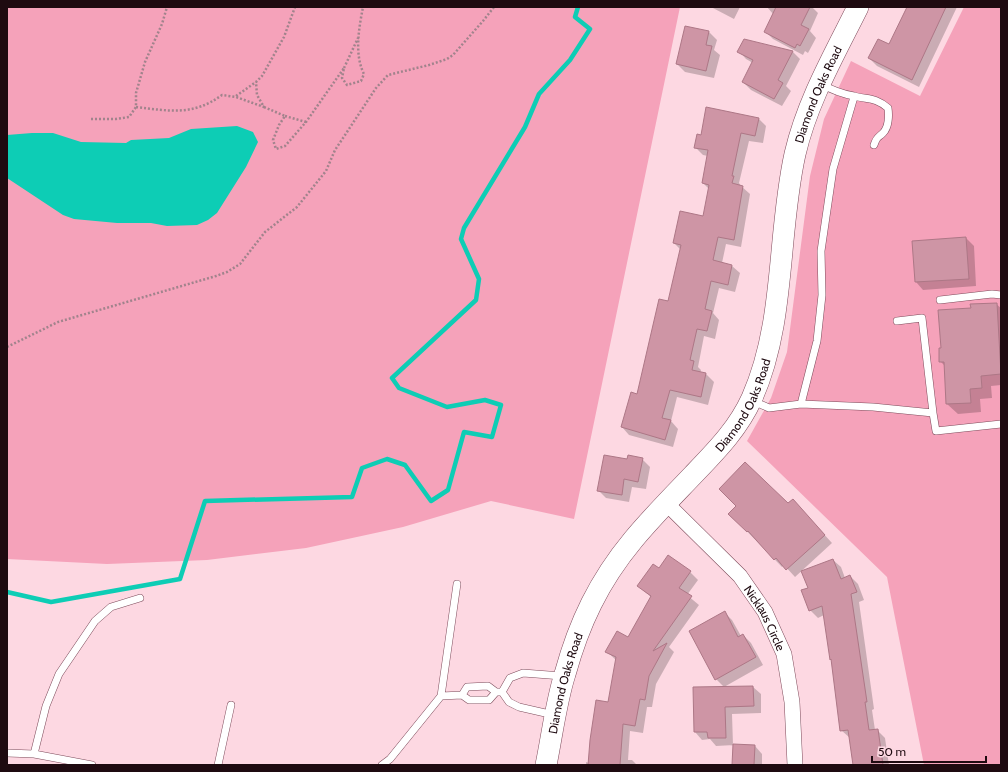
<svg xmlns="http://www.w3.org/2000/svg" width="1008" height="772" font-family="Cabin,sans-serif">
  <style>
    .green { fill: #f5a2ba }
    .water { fill: #0dcdb5 }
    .shadow { fill: #0003 }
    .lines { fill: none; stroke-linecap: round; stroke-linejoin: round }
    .stream { stroke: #0dcdb5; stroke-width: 4.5 }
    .building { fill: #ce95a5; stroke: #ad7786 }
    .lane-casing { stroke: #7e4b5b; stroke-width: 8 }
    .street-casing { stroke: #7e4b5b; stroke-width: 16 }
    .secondary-casing { stroke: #7e4b5b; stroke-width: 22 }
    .path { stroke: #a1838c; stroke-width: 2.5; stroke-dasharray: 2 2; stroke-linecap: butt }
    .lane { stroke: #fff; stroke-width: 7 }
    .street { stroke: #fff; stroke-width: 15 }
    .secondary { stroke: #fff; stroke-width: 21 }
    .labels { text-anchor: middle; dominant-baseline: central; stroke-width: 3.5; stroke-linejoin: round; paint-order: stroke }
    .street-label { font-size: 12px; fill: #1e0a10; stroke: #fdd8e2 }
  </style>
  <rect width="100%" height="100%" fill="#fdd8e2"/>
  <path class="green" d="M7,7H680L574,519L491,501L403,527L306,548L207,560L107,564L7,559Z
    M964,7H1001V765H924L887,577L747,441L771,398L787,352L810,176L824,119L851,61L920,96Z"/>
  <path class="water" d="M237,126L253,132L258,142L246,167L217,213L208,220L197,225L167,226L151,223H117L74,219L63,215L7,178V135L32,133H53L81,142L126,143L131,140L169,138L191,129Z"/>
  <path class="shadow" d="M711,7H740L734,19Z
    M767,7H812L818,13L810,31L816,38L808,53L805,51L803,55L773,39L765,31L773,14Z
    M905,7H957L919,87L877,66L869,58L889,46L907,9Z
    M685,27L709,32L717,40L714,50L720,55L714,78L685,72L677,64Z
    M739,51L793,52L800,59L786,86L791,91L782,106L751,90L743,82L753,63L746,59Z
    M758,118L766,126L763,143L749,141L739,183L741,186L750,194L741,247L726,244L722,263L732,266L740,273L735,292L719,288L713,313L719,320L715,339L704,336L698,367L701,370L700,373L706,374L714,382L708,405L677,397L671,421L678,429L673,447L629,435L622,427L638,395L669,302L681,250L674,243L704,217L709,189L703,183L708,156L703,155L695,147L702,136Z
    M966,238L974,246L976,286L923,290L916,282Z
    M996,304L1001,308V385L991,386L992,398L980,399L981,412L958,414L947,404L945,366L940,361L942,349L972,309Z
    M642,459L650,467L646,489L632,487L629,502L606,498L598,490L628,461Z
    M788,504L800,508L832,543L795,577L784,565L782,567L730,514Z
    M833,560L841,567L845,578L850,576L858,584L864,600L859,602L874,709L872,710L875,730H877L885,738L889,765H854L850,738L841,730L832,661L831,659L824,615L818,618L810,610L809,589Z
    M659,569L690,572L698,580L687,595L699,605L669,647L674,652L656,684L652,707H647L643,733L630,731L628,760H632L637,765H586V762L589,763L609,703L616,660L606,651L628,638L651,597L638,586Z
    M725,613L732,620L741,636L743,635L751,643L763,665L724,687L716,679Z
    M753,687L761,694V713L732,714L733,745L755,746L762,754V765H765H733L734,745L716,746L710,739L702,740L695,732L694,688Z"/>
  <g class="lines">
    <path class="stream" d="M7,592L51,602L180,579L205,501L352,497L362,468L387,459L405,465L431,501L448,490L464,432L492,437L501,405L485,400L447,407L399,388L392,378L476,300L479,279L461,239L464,228L525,127L539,94L570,60L590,29L575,17L578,7"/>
  </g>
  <path class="building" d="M776,7H810L801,25L809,29L800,46L797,44L795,48L764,32Z
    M907,7H946L912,80L868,58L878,39L889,44Z
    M685,26L709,31L706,45L712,46L706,71L676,64Z
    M744,39L793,51L778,80L783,83L774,99L742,82L753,60L737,52Z
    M706,107L759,118L755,136L741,133L732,176H734L732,183L743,186L734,240L718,237L713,260L732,265L728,285L711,281L705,309L712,311L707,331L697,329L690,360L694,361L692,370L706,373L701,397L670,390L662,418L671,420L665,440L621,427L631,392L637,394L659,299L668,301L681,245L673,243L680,211L703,216L709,185L702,183L708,150L694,148L697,134L701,135Z
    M966,237L969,279L915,282L912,241Z
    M997,303L1001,374L981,376L982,388L970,389L971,403L946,404L944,362H939V348H941L938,310L971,308L970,304Z
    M604,455L627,459L628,455L643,458L638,482L624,479L622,495L597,491Z
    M745,462L788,503L793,499L825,535L786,570L776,558L774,560L748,531L747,532L728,514L736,506L719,489Z
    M668,555L691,571L679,588L692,596L653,651L667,643L649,676L645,700L640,699L635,726L623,724L620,765H588L590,740L596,700L608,702L616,657L605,652L617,631L628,637L651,596L637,586L653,564L659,568Z
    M833,559L841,579L850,575L857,592L851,594L867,702H865L869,730L878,729L883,765H853L848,730L840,731L831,659L830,660L822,606L809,611L801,590L808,588L801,571Z
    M725,611L738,637L743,634L756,657L715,680L689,631Z
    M753,686L754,706L725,707L726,738H708L707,732H694L693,687Z
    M733,744L755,745L754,765H732Z"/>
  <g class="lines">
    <defs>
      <path id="lane" d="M821,84C832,90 842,94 854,96C869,100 875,97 888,108C889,115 889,127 883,133C878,138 877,136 874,145
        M940,300L992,294L1001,295
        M753,401L769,408L801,404L873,407L933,413L922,318L897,321
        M801,404L817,341L822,295L821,251L833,169L854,97
        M933,413L936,431L1001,424
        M462,695L467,687L488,686L496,692H499
        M441,696L462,695L469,700H489L496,692
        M554,715L519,707L509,702L502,692L510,678L523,673L562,676
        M7,753L34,754L92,765
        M34,754L46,706L59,674L95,621L111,607L140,598
        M218,765L231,705
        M382,765L390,759L441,696L457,584"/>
      <g id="street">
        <path id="s1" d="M666,503L740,576L765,612L784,654L792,702L795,765"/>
      </g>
      <g id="secondary">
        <path id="s2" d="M546,765C552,736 556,702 565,674C579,623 599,581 633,540C652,517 673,496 693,475C716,451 738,429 752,398C786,321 777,235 795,154C807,102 834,55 858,7"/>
      </g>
    </defs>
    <use href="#lane" class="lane-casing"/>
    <use href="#street" class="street-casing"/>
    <use href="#secondary" class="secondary-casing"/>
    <path class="path" d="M344,68L358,38
      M236,96L256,82L262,76L284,37L295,7
      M136,107C170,111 193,116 222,95L236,97L264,107L257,95L256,82
      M264,107L285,116L279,125L273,140L276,149L285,146L306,122L344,68L342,78L347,85L361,81L364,74C354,54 359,28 363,7
      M285,116L306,122
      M91,119H116L129,117L136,107V93L145,62L162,24L167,7
      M7,347L58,322L216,276L227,272L240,264L265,232L297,207L326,171L335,150L345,135L376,88L388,75L429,65L447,59L453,55L483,21L494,7"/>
    <use href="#lane" class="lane"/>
    <use href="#street" class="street"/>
    <use href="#secondary" class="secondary"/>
  </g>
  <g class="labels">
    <g class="street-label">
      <text stroke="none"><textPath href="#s2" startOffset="743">Diamond Oaks Road</textPath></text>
      <text stroke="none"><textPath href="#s2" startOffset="420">Diamond Oaks Road</textPath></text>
      <text stroke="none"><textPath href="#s1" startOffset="153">Nicklaus Circle</textPath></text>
      <text stroke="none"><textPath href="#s2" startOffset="84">Diamond Oaks Road</textPath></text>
    </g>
  </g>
  <rect width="1008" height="772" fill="none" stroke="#1e0a10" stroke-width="16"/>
  <path d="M872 756v6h114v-6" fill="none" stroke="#1e0a10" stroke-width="2"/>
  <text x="878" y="756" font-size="12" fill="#1e0a10" stroke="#fdd8e2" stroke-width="3" paint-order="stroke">50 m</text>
</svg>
